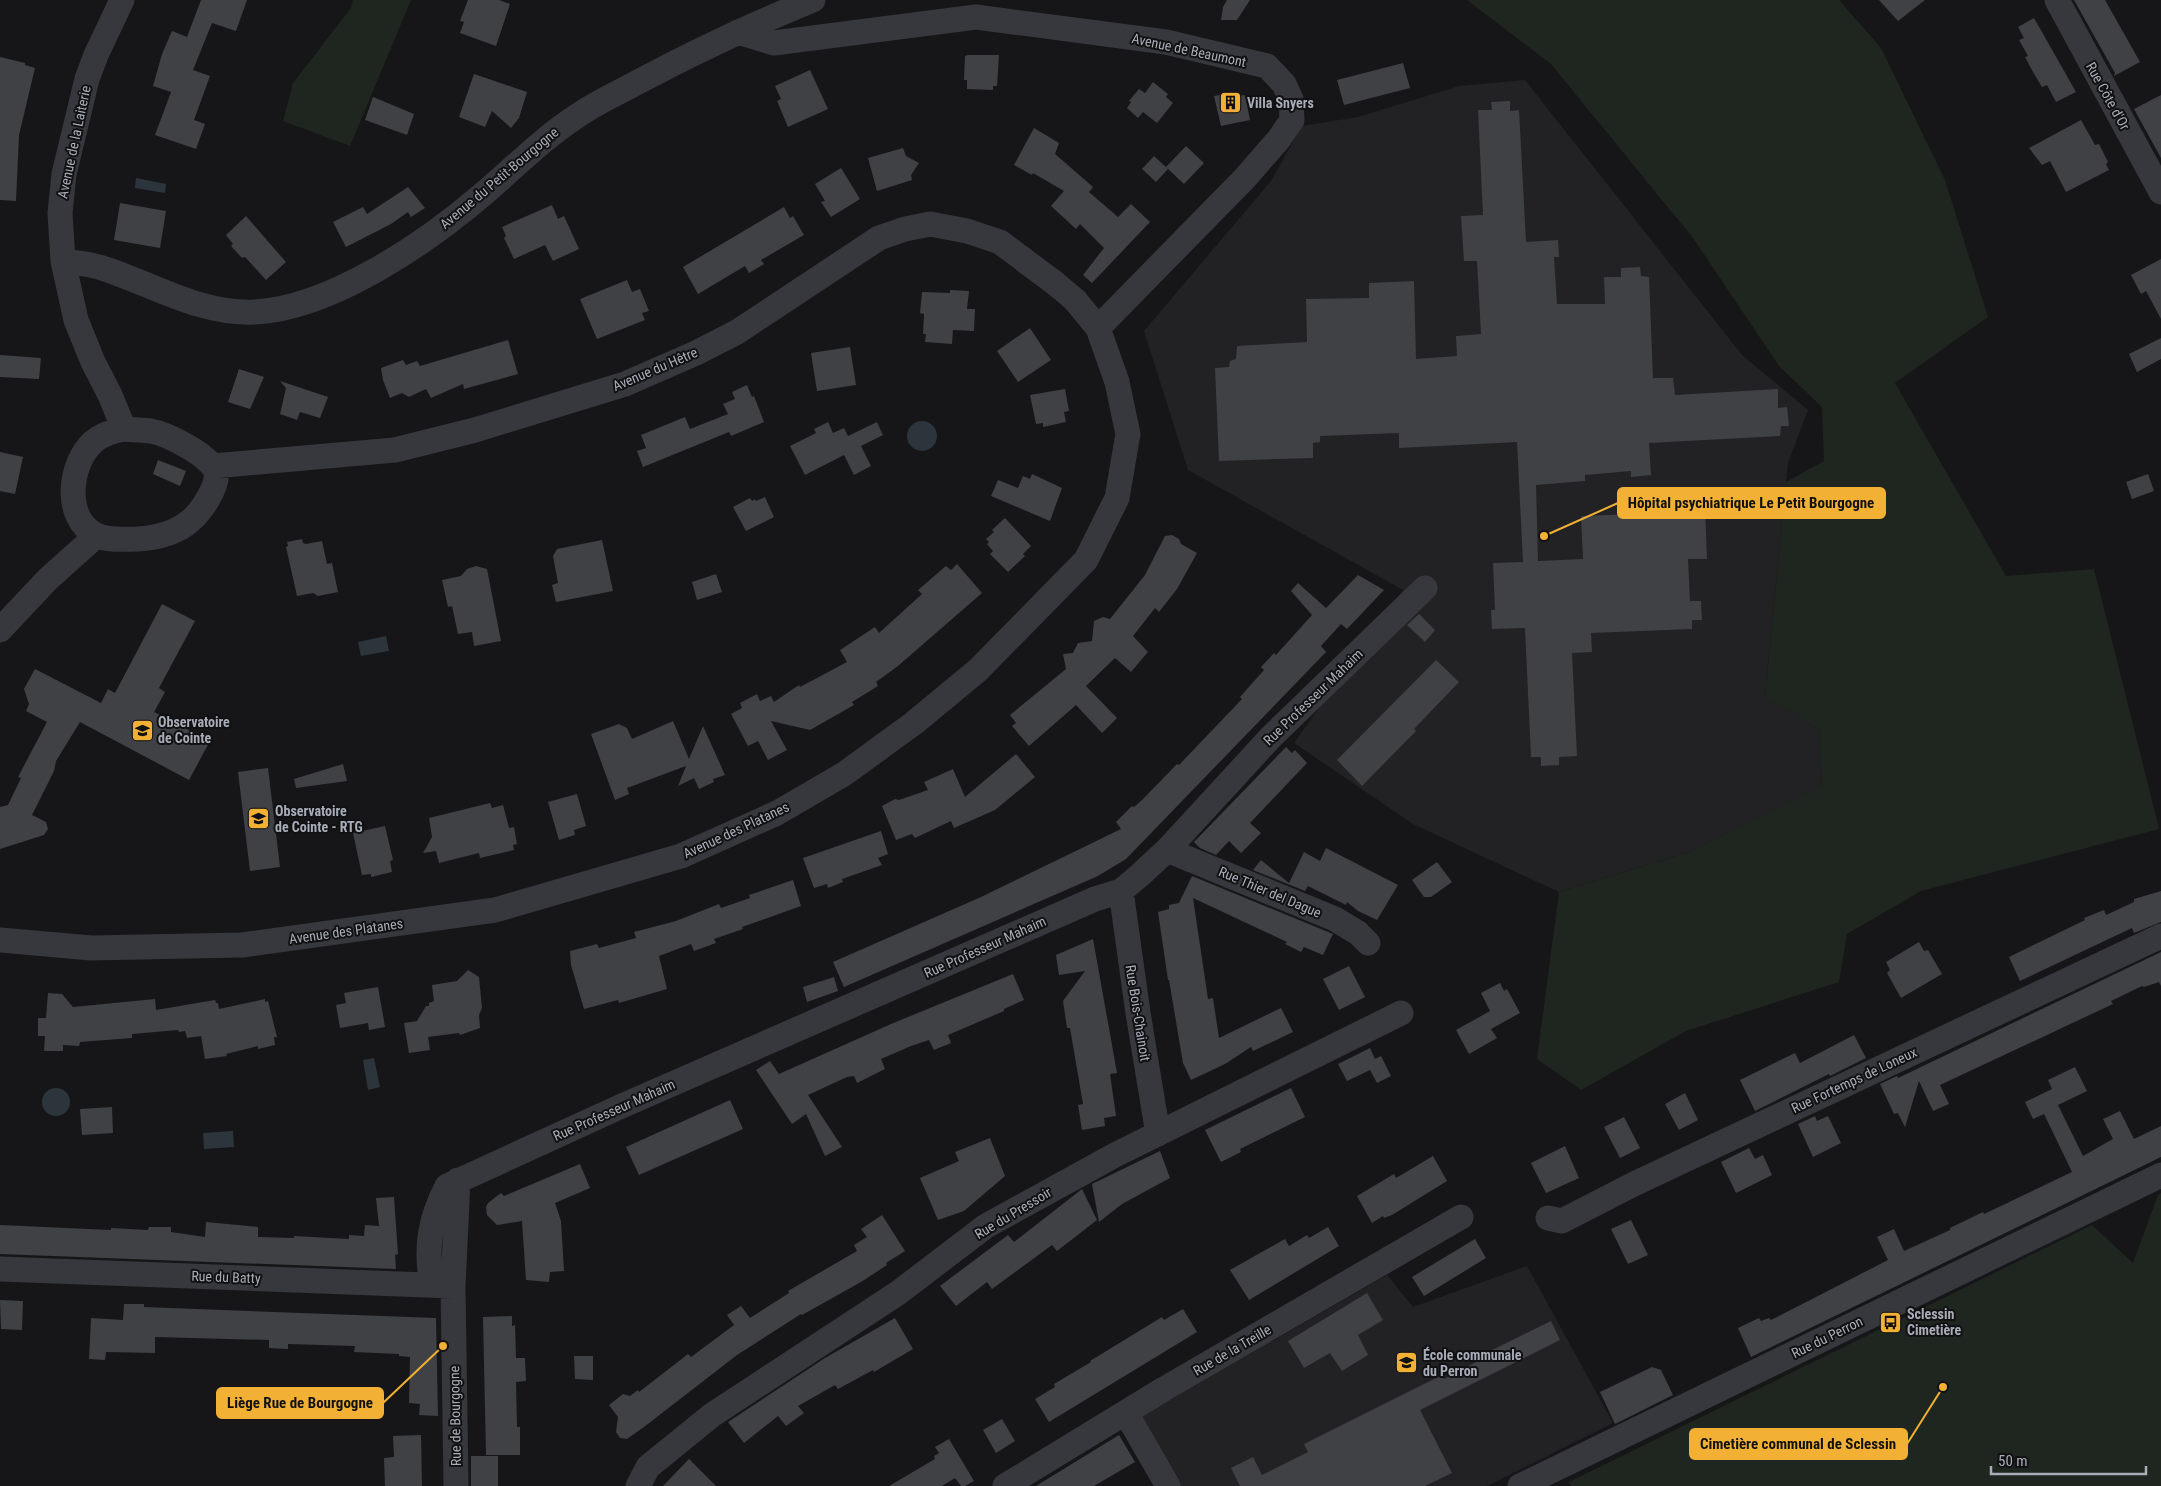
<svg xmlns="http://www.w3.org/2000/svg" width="2161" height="1486" font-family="'Roboto Condensed',sans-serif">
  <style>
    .built { fill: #222225 }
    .green { fill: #1e261f }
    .water { fill: #2c353c }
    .building { fill: #404145 }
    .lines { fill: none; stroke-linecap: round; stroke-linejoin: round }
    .minor { stroke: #37383d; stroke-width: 25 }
    .labels { text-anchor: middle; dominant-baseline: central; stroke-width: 4; stroke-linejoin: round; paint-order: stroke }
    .street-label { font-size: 14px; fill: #a8adb8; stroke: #111113 }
    .poi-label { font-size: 14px; font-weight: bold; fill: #a8adb8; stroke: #111113; text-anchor: start }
    .leader { fill: none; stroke: #f2b134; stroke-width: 2 }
    .callout-dot { fill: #f2b134; stroke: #111113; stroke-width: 2 }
    .callout { fill: #f2b134; stroke: #f2b134; stroke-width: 2 }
    .callout-label { font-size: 15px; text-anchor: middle; font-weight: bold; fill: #111 }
  </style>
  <rect width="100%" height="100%" fill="#161618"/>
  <path class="built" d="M1525,80L1742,355L1808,410L1788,463L1765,696L1819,729L1822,788L1689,852L1559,892L1413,824L1294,743L1403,590L1188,470L1144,331L1271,181L1302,126L1358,117L1459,86Z
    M1527,1266L1613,1423L1487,1486H1176L1137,1419L1387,1275L1413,1307Z"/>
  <path class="green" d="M353,0H411L350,146L283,121L293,83L351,8Z
    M1467,0H1839L1881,48L1945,180L1988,317L1895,383L2006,576L2094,569L2159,829L1921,891L1847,934L1839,982L1686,1031L1581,1090L1537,1059L1559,892L1689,852L1822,787L1819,729L1765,697L1786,482L1824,461L1822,407L1779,366L1693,238L1551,64Z
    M2161,1193V1486H1571L1569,1482L2092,1225L2133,1263L2158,1195Z"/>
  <path class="water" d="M136,178L166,184L165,193L135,188Z
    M907 436a15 15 0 1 1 30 0a15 15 0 1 1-30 0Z
    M386,636L389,651L361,656L358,642Z
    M374,1058L380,1087L368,1090L363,1060Z
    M42 1102a14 14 0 1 1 28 0a14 14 0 1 1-28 0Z
    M233,1131L234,1147L204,1149L203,1133Z"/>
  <path class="building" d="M201,0H247L236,31L212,23L193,70L210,76L194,120L205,124L196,149L155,135L171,92L153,86L162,54L172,31L187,37Z
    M468,0H499L510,4L496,46L460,33L464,22L460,21Z
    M1227,0H1250L1237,20H1221L1223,7Z
    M1879,0H1925L1898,21Z
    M2074,0H2105L2140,62L2114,76L2115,73Z
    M2034,18L2076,92L2056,102L2047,85L2042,87L2033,72L2025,57L2028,56L2019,40L2024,38L2018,27Z
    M968,55H999L997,86H993V90L967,89V80H964L965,56Z
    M0,57L25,63V65L35,68L19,135L16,201L0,200Z
    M1403,63L1410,88L1344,105L1337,80Z
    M810,70L828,109L788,127L777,101L781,99L775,86Z
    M474,74L527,92L519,118L511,128L492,111L485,127L459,117Z
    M1153,82L1168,94L1166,97L1173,103L1157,123L1143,112L1138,118L1127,108L1131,102L1129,101L1139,89L1145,93Z
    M1232,93L1233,97L1245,95L1250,120L1221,126L1214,96Z
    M2161,95V158L2134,109Z
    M373,97L414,114L407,135L365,120Z
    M1510,101V111L1519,110L1526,242L1558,240L1559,257H1554L1557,304H1605L1604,277H1621V268L1640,267L1641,276L1649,277L1653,378H1673L1675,395L1778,389V408L1787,407L1789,426H1781L1780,436L1649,443L1651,475L1631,477V471L1585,475V481L1536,485L1538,561L1583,559L1581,516L1636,514V508L1705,506L1707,559H1688L1690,601H1701L1702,620H1692V629L1591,633L1592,652L1572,653L1577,756L1559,757V765L1541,766V757H1531L1525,628L1492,629L1491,610H1495L1493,563L1523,562L1517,442L1399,448V433L1320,436V442L1313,443V458L1219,461L1215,368L1229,367L1230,361L1236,359L1237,346L1307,342L1306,299L1369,298V283L1414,281L1416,359L1457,356L1456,336L1481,334L1477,261H1464L1461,216L1483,215L1478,110H1492L1491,102Z
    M2081,120L2095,145L2099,144L2108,162L2106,164L2109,170L2066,192L2050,161L2042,165L2029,148Z
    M1034,128L1059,143L1055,154L1093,187L1089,192L1118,217L1131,204L1150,222L1092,283L1083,275L1104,248L1080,224L1076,229L1051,206L1064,191L1033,173L1032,175L1014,165Z
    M1186,146L1204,163L1184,184L1166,167Z
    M903,148L906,156L919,163L911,175L912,180L877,191L868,158Z
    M1154,156L1168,169L1156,182L1142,169Z
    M841,168L860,199L831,217L821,202L825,201L815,184Z
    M408,187L425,208L411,217L408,212L391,224L346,247L333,222L363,207L367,214Z
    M120,203L166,211L160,248L114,240Z
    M552,205L558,219L564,216L579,249L553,261L545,245L514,259L504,238L506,236L502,227Z
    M784,207L790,218L793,216L804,235L761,260L764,264L749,273L745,266L698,294L683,267Z
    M246,216L286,262L266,280L245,257L242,258L231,246L233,244L226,235Z
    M2161,259V319L2146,291L2141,294L2131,275Z
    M627,280L632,292L640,289L649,311L642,313L645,320L597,339L580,299Z
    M950,290L969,291L967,309H975L974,331L953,330L952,344L925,342L926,334H923L924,314L920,313L922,292L950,293Z
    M1030,328L1051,360L1018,382L997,351Z
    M2161,338V359L2137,372L2129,354Z
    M508,340L518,374L464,389L463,384L431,398L426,389L409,397L402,393L390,398L383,380L381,368L403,360L406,365L417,361L420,366Z
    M850,347L856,385L817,391L811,353Z
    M0,355L41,358L39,379L0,377Z
    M239,369L264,377L250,409L228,402Z
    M280,381L328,397L320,418L300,412L297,420L280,414L286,388Z
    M747,385L752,397L754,396L764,422L731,436L729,432L643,467L637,451L646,448L641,435L685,417L690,429L728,414L723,404L735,399L732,392Z
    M1065,389L1069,411L1064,412L1066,422L1043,427V423L1036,424L1030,395Z
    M828,422L833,433L844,428L848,436L877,422L883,435L861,446L871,466L854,475L844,455L805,475L790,446L816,433L814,429Z
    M0,452L23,457L15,494L0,491Z
    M158,460L186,471L180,486L153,474Z
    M1032,474L1062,488L1050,521L991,496L998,480L1018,488L1023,476L1030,479Z
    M2148,474L2154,491L2132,499L2126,482Z
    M765,497L774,517L746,531L733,507L750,498L752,501L755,499L756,501Z
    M1005,518L1031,546L1023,554L1025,556L1008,572L990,554L993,551L987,544L989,542L986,539L994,532L992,530Z
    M1172,535L1179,539L1181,544L1197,553L1177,589L1159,612L1155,608L1133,636L1148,652L1131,672L1115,658L1086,686L1117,718L1102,733L1076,705L1029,746L1012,726L1016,723L1010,715L1066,669L1063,654L1073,653L1078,643L1092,641L1094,621L1103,617L1110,619L1145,575L1165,536Z
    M302,539L303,543L306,544L322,541L327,564L332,563L338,592L318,596L313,593L297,596L286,547L288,546L287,542Z
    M602,540L613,591L556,602L552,585L558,583L553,556L557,549Z
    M957,564L982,593L898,666L876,682L878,686L852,702L854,705L810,730L771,721L787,750L768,760L758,741L748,746L731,714L742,708L740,703L757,694L760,701L771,696L774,702L799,685L800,687L847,662L840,650L875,627L879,633L922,594L918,590L946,566L951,570Z
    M476,566L487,569L501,641L474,646L472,632L458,634L452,606L448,607L442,580L461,576L467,569Z
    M716,574L722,592L697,600L692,582Z
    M1358,575L1384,590L1347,629L1341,624L1321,646L1326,652L1126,859L1098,876L844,987L833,962L981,897L1121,829L1116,822L1132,806L1134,807L1143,799L1177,764L1179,765L1242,699L1240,697L1264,670L1261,667L1274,653L1276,655L1312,615L1291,591L1298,583L1326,608Z
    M162,604L195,621L159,688L165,692L154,712L210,741L189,780L80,722L56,761L54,771L32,815L46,822L48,829L44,835L0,849V807L8,805L21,778L18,777L47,722L26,711L29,704L24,689L35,669L101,703L108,689L115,693Z
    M1419,614L1435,630L1425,642L1407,625Z
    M1436,660L1459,682L1414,729L1416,731L1362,786L1337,760Z
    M673,721L689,759L703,726L725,775L713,779L714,782L699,789L694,778L678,786L686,766L627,788L629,794L615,800L591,734L619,724L627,728L632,739Z
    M1286,747L1292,753L1295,750L1307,763L1250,823L1261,833L1241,853L1229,841L1216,855L1200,848L1194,842Z
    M1016,754L1035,777L995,810L954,828L951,821L915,838L912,834L896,840L882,806L895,799L899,800L928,790L924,782L953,769L965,797Z
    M343,764L347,781L296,788L294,779Z
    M268,768L280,867L250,871L238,772Z
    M577,794L586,826L574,830L575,835L559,840L548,802Z
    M490,803L492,808L503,805L509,828L514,827L517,844L513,845L514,850L480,858L479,853L439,863L436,851L423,853L432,837L429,818Z
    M385,826L393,860L390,861L392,872L371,877V874L362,875L353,833Z
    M881,831L888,854L878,858L882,865L842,879L843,882L828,888L827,884L814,888L803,858Z
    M1326,848L1398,885L1377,920L1358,911L1347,902L1346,905L1308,886L1305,891L1253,870L1261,860L1289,883L1304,852L1320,861Z
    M1437,862L1452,882L1431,897H1424L1412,880Z
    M1192,876L1333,934L1323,955L1304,947L1301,952L1285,944L1287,942L1193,898L1208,999L1213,998L1219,1038L1281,1008L1293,1032L1253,1051L1251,1047L1225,1064L1191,1080L1183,1063L1169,980H1168L1158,912L1169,909V905L1179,903Z
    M793,880L801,906L742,927L743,929L714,939L716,943L694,951L691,944L659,956L667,989L619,1003L618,1000L584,1009L571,965L570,951L597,944L599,948L636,938L634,932L676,921L719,904L721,908L750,898L749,895Z
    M2161,891V922L2134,933L2132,928L2020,981L2009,957L2085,920L2084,918L2104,910L2106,915L2134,902V899Z
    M1093,939L1117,1073L1110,1074L1116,1116L1104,1118L1105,1126L1082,1130L1078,1105L1083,1104L1070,1028H1067L1063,1001L1085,971L1059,975L1056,955Z
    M1919,942L1924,951L1928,950L1942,974L1901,998L1887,973L1890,970L1886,962Z
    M2161,952V986L2159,982L2144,987L2142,986L2111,1001L2113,1004L1940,1085L1949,1104L1933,1111L1919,1081L1905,1127L1898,1113L1894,1114L1880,1084L1897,1076L1898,1078Z
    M1349,966L1365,997L1339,1010L1323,979Z
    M468,970L479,977L482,1008L479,1015L480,1028L460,1035L459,1033L428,1037L430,1050L409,1053L404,1023L417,1021L426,1006H429V1003L434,1001L432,985L457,981Z
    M1013,974L1024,1000L1004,1009V1011L948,1035L951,1043L934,1050L929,1040L911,1046L881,1059L885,1069L857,1083L854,1076L847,1077L808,1095L842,1147L825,1156L806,1114L792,1124L756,1070L770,1061L779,1074L891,1024Z
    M834,977L838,991L807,1002L803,987Z
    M1500,983L1504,991L1507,989L1520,1013L1491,1029L1497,1038L1469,1054L1456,1030L1490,1011L1481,993Z
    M378,987L385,1027L369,1030L368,1023L340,1028L336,1005L346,1003L344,993Z
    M48,993L62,994L73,1007L155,999L156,1010L215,1000L216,1003H218L219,1009L265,999V1002L268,1001L277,1037H274L275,1045L258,1049V1046L226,1054L227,1056L205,1059L201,1036L187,1038L185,1031L179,1032L178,1030L132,1034V1038L80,1042L79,1046L63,1045V1051H44L45,1036H38V1018H46Z
    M1854,1035L1866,1058L1830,1076L1829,1074L1755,1111L1740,1080L1795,1053L1800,1063Z
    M1370,1048L1375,1059L1381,1056L1391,1076L1377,1083L1370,1070L1347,1081L1338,1064Z
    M2075,1067L2087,1091L2058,1105L2083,1156L2113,1139L2103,1119L2120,1111L2134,1139L2161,1126V1157L1751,1357L1738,1328L1759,1318L1761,1321L1769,1318L1771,1320L1888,1260L1877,1237L1894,1229L1904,1251L1950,1230V1228L1983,1212L1984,1214L2072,1172L2044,1114L2033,1119L2025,1102L2052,1089L2048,1080Z
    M1291,1088L1305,1117L1240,1149L1241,1152L1221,1162L1205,1130Z
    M1685,1093L1698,1120L1679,1130L1665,1104Z
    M730,1100L743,1129L639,1175L626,1147Z
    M112,1107L113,1133L82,1135L80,1109Z
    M1815,1116L1817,1121L1828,1116L1841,1143L1813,1157L1798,1124Z
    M1624,1117L1640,1148L1620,1158L1604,1127Z
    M990,1138L1005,1176L964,1211L938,1220L920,1178L959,1161L955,1152Z
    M1565,1146L1579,1178L1546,1193L1531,1163Z
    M1749,1148L1755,1159L1763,1155L1772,1175L1736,1193L1721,1162Z
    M1160,1151L1170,1178L1122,1204L1099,1222L1092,1184Z
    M1433,1156L1447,1181L1392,1215L1384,1218L1383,1216L1372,1223L1357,1196L1394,1174L1396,1178Z
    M580,1164L590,1188L555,1203L561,1221L564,1271L550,1272L549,1282L526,1280L522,1221L497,1225L487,1215L486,1207L488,1203L501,1193L504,1196Z
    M1082,1189L1097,1220L1057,1251L1052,1245L992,1289L987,1282L956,1306L940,1286L1008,1235L1014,1242Z
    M394,1197L398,1254L395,1255L396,1269L0,1254V1225L111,1230V1228L148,1230L149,1227H171V1232L205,1237L206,1222L258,1227V1237L294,1238V1236L349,1239V1235L364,1236L365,1225L379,1226L376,1198Z
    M882,1215L905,1251L886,1263L887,1265L861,1282L802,1315L801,1314L737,1355L644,1427L627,1439L620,1438L616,1432L618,1417L609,1405L623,1394L630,1396L638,1390L639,1392L688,1354L691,1357L734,1325L727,1315L741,1306L750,1318L789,1293L788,1291L857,1251L854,1245L867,1237L861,1229Z
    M1631,1220L1648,1255L1628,1264L1611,1229Z
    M1328,1227L1339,1246L1249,1300L1230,1270L1285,1239L1289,1246L1307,1235L1309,1238Z
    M1475,1239L1486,1258L1424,1296L1412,1277Z
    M1367,1293L1383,1320L1358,1335L1368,1355L1342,1371L1330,1353L1304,1368L1288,1341Z
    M0,1300L23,1301L22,1330L1,1329Z
    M124,1304H144V1307L436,1318L438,1416L419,1415L420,1404L409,1403L410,1357L399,1356V1354L354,1352L355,1346L288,1344V1349L269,1348V1340L155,1337V1353L106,1352L105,1360L89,1359L91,1318L123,1320Z
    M1183,1309L1197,1332L1049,1422L1035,1399L1055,1387L1054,1384L1091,1362L1090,1361L1162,1317L1164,1320Z
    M512,1316V1326L515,1325L516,1358H525L526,1381L516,1382L517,1427H520V1455H486L483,1317Z
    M895,1318L913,1349L874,1372L873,1370L838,1389L835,1385L798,1406L804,1413L786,1426L778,1416L744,1443L728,1422L825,1358Z
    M1551,1321L1560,1340L1420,1410L1452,1473L1425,1486H1240L1231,1468L1253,1457L1262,1475L1308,1452L1304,1444L1442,1375L1444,1379L1480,1360L1478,1357Z
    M574,1356H593V1380L575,1379Z
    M1652,1367L1661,1370L1673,1395L1615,1424L1600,1392Z
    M1002,1419L1015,1441L996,1453L983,1430Z
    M421,1435L422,1486H385L384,1458L394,1457L393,1436Z
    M1119,1435L1135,1462L1094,1486H1036Z
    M949,1439L974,1481L965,1486H961L955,1478L942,1486H889L935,1459L934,1456L939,1453L935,1447Z
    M471,1456H498V1486H471Z
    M689,1459L716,1486H663Z"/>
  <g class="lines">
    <path class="minor" d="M122,0L96,55L87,79L64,174L60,213L63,261L76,320L93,362L110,395L124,429
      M2057,0L2161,192
      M738,32L774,43L976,17L1166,42L1267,66L1284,84L1291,99L1292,120L1279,139L1245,178L1098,328
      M63,261C77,263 92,264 105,269C154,285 202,315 255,312C331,308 426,243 482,195C514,168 542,139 577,116C597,102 618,93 640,81C696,51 754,24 813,0
      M124,429C133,430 142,430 151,431C167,434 212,456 216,473C219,486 200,513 190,521C175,534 156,538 137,539C124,539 108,541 96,535C63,518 69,464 93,442C102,434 113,431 124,429Z
      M0,630L48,579L96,536
      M1167,850L1335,919L1358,933L1368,943
      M1121,891L1138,1013L1158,1134
      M0,940L91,948L242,945L495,910L681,856L777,813L844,774L914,723L978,670L1086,560L1117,498L1128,434L1117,382L1098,328L1075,300L1056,284L1000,242L967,231L930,224L905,229L879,238L737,332L696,353L625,384L475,430L395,450L213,466
      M1548,1218L1562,1221L1634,1184L2161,936
      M0,1269L453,1286
      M432,1284C425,1247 430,1219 447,1186L624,1105L1095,899L1121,891L1140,875L1167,850L1271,737L1425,588
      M1126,1413L1168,1486
      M456,1486L453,1286L458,1180
      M638,1486L648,1467L712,1415L898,1293L986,1226L1115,1155L1401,1013
      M1005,1486L1164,1389L1461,1217
      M1520,1486L2161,1175"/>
  </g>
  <defs>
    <symbol id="building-square" viewBox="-11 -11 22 22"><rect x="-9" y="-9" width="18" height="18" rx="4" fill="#f2b134" stroke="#111113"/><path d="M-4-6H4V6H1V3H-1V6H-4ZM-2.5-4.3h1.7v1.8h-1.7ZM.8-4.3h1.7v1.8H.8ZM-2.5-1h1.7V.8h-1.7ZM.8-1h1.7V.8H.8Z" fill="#111"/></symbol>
    <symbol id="university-square" viewBox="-11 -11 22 22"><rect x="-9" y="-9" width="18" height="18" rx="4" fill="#f2b134" stroke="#111113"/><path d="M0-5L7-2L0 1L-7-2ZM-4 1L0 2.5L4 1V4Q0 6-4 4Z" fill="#111"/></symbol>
    <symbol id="bus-square" viewBox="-11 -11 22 22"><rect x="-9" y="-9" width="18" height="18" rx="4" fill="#f2b134" stroke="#111113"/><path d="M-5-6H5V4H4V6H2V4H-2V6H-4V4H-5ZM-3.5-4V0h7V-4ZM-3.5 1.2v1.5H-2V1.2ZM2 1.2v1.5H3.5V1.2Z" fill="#111"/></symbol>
    <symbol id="school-square" viewBox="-11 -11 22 22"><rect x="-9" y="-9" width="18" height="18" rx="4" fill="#f2b134" stroke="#111113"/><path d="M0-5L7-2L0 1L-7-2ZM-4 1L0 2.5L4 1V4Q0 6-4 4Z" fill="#111"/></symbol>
  </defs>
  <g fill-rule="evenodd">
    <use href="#building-square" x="1218" y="90" width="25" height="25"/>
    <use href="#university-square" x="130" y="718" width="25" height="25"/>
    <use href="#university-square" x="246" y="806" width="25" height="25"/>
    <use href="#bus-square" x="1878" y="1310" width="25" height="25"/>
    <use href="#school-square" x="1394" y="1350" width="25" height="25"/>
  </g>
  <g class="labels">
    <g class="street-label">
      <text transform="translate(1189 50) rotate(12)">Avenue de Beaumont</text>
      <text transform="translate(2108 96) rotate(61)">Rue Côte d'Or</text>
      <text transform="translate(74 142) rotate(-78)">Avenue de la Laiterie</text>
      <text transform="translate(499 178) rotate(-40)">Avenue du Petit-Bourgogne</text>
      <text transform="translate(655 369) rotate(-23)">Avenue du Hêtre</text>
      <text transform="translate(1313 697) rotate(-44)">Rue Professeur Mahaim</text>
      <text transform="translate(736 830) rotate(-25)">Avenue des Platanes</text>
      <text transform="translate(1270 892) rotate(23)">Rue Thier del Dague</text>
      <text transform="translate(346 931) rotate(-8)">Avenue des Platanes</text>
      <text transform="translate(985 947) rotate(-24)">Rue Professeur Mahaim</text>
      <text transform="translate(1138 1013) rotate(81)">Rue Bois-Chainoit</text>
      <text transform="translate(1854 1080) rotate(-25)">Rue Fortemps de Loneux</text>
      <text transform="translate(614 1110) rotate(-24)">Rue Professeur Mahaim</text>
      <text transform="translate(1013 1213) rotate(-31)">Rue du Pressoir</text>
      <text transform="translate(226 1277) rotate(2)">Rue du Batty</text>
      <text transform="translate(1827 1337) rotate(-26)">Rue du Perron</text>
      <text transform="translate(1232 1350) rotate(-30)">Rue de la Treille</text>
      <text transform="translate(455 1416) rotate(-91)">Rue de Bourgogne</text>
    </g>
    <g class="poi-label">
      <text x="1247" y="103">Villa Snyers</text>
      <text x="158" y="722">Observatoire<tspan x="158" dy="16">de Cointe</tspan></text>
      <text x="275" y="811">Observatoire<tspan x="275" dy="16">de Cointe - RTG</tspan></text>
      <text x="1907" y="1314">Sclessin<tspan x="1907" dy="16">Cimetière</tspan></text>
      <text x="1423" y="1355">École communale<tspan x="1423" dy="16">du Perron</tspan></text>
    </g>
  </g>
  <path class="leader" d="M1544 536L1618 503M443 1346L383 1403M1943 1387L1907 1444"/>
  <g class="callout-dot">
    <circle cx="1544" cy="536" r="5"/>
    <circle cx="443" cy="1346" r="5"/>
    <circle cx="1943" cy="1387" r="5"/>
  </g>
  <g class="callout">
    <rect x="1618" y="488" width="267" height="30" rx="5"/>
    <rect x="217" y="1388" width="166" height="30" rx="5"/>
    <rect x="1690" y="1429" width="217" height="30" rx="5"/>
  </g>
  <g class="callout-label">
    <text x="1751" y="508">Hôpital psychiatrique Le Petit Bourgogne</text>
    <text x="300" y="1408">Liège Rue de Bourgogne</text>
    <text x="1798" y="1449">Cimetière communal de Sclessin</text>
  </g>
  <path d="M1991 1466v8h155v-8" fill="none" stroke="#a8adb8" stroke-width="2.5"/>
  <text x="1998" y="1466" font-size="15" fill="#a8adb8" stroke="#111113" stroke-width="4" paint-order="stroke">50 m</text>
</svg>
